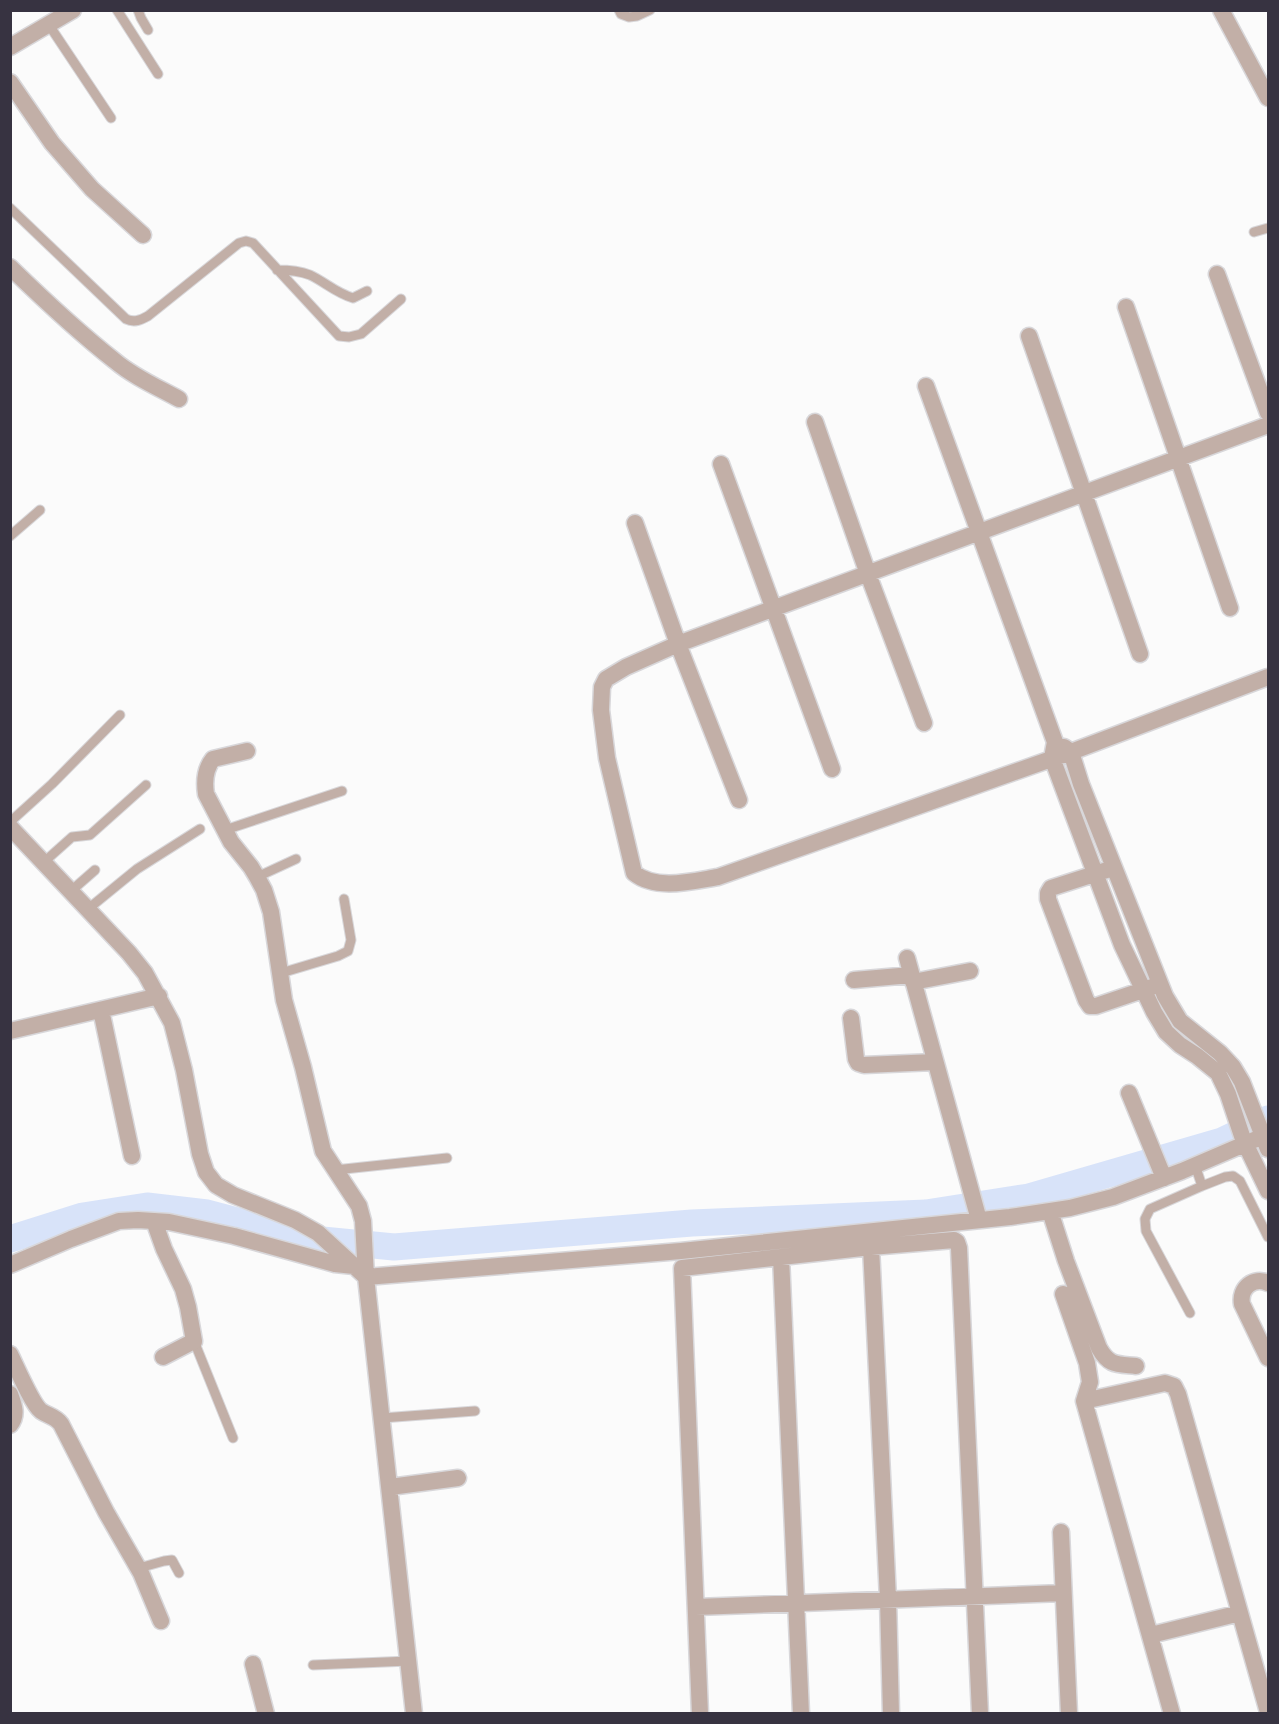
<svg xmlns="http://www.w3.org/2000/svg" width="1279" height="1724" font-family="Bitter,serif">
  <style>
    .lines { fill: none; stroke-linecap: round; stroke-linejoin: round }
    .river { stroke: #d8e3f9; stroke-width: 27 }
    .service-casing { stroke: #d8d7da; stroke-width: 11 }
    .minor-casing { stroke: #d8d7da; stroke-width: 19 }
    .service { stroke: #c2afa7; stroke-width: 9 }
    .minor { stroke: #c2afa7; stroke-width: 16 }
  </style>
  <rect width="100%" height="100%" fill="#fbfbfb"/>
  <g class="lines">
    <path class="river" d="M10,1239L83,1216L147,1206L207,1213L302,1238L394,1247L692,1223L926,1213L1029,1197L1222,1141L1268,1119"/>
    <defs>
      <path id="service" d="M117,10L158,74
        M138,10L141,18L148,30
        M619,10L621,14L629,17L637,16L650,10
        M49,25L111,118
        M10,208L126,319C134,323 141,320 148,316L239,243L246,241L253,243L339,336L349,337L361,334L401,299
        M1254,232L1268,228
        M277,270C288,270 300,271 310,275C325,282 336,293 353,298L367,291
        M10,536L40,510
        M10,822L52,784L120,715
        M225,830L342,791
        M44,862L72,837L90,835L146,785
        M257,877L296,859
        M71,891L95,870
        M88,909L137,869L200,829
        M281,973L338,956L348,951L351,940L344,899
        M335,1170L447,1158
        M1202,1186L1225,1177L1233,1176L1240,1181L1268,1237
        M1190,1313L1146,1231L1145,1219L1150,1209L1202,1186L1195,1165
        M194,1341L233,1438
        M382,1418L475,1411
        M139,1568L164,1561L172,1560L179,1573
        M313,1665L409,1661"/>
      <path id="minor" d="M1221,10L1268,98
        M10,47L73,10
        M10,82L52,143L92,189L143,235
        M10,267C44,300 78,332 115,361C134,377 157,387 179,399
        M1217,274L1268,413
        M1126,307L1230,608
        M1029,336L1140,654
        M926,386L1055,742L1052,758L1122,945L1154,1012L1166,1032L1180,1045L1197,1056L1218,1073L1228,1094L1243,1139L1268,1191
        M815,422L868,574L924,723
        M1268,425L678,644L626,667L606,679L602,687L601,710L607,758L634,873C656,891 693,881 718,877L1071,752L1268,677
        M721,464L832,769
        M635,523L678,644L739,800
        M1064,747L1071,752L1081,784L1165,996L1180,1021L1220,1053L1233,1067L1242,1082L1268,1149
        M247,751L213,759C205,769 204,781 206,794L231,842L251,867L257,877L264,890L271,912L284,1000L303,1067L323,1151L359,1206L363,1221L366,1277L681,1251L1010,1217L1070,1208L1113,1197L1182,1171L1268,1134
        M10,827L129,953L145,973L172,1023L184,1070L200,1154L206,1172L216,1185L233,1195L295,1220L318,1233L366,1277L414,1714
        M1107,870L1051,888L1048,893V899L1086,1000L1090,1006H1096L1152,987
        M907,958L979,1220
        M854,980L911,975
        M913,982L970,971
        M101,1010L132,1156
        M851,1018L856,1059L858,1063L864,1065L935,1062
        M10,1031L159,996
        M1129,1093L1164,1178
        M1050,1211L1066,1261L1099,1348C1109,1366 1117,1364 1136,1366
        M154,1221L164,1249L183,1289L188,1307L194,1341L163,1357
        M871,1247L888,1599L891,1714
        M781,1257L801,1714
        M10,1265L71,1239L119,1221L138,1220L169,1222L234,1236L335,1264L354,1266
        M1268,1283C1254,1276 1239,1288 1242,1304L1268,1358
        M1063,1294L1087,1363L1090,1382L1084,1401
        M10,1354C16,1366 32,1404 41,1411C48,1416 55,1416 61,1424L106,1512L141,1573L161,1621
        M10,1394C14,1405 18,1415 10,1425
        M390,1487L458,1478
        M1061,1532L1069,1714
        M696,1607L1063,1593
        M1151,1635L1240,1613
        M253,1664L266,1714
        M700,1714L682,1268L871,1247L954,1240L957,1242L959,1248L980,1714
        M1172,1714L1084,1401L1165,1383L1174,1386L1178,1394L1268,1712"/>
    </defs>
    <use href="#service" class="service-casing"/>
    <use href="#minor" class="minor-casing"/>
    <use href="#service" class="service"/>
    <use href="#minor" class="minor"/>
  </g>
  <rect width="1279" height="1724" fill="none" stroke="#373341" stroke-width="24"/>
</svg>
